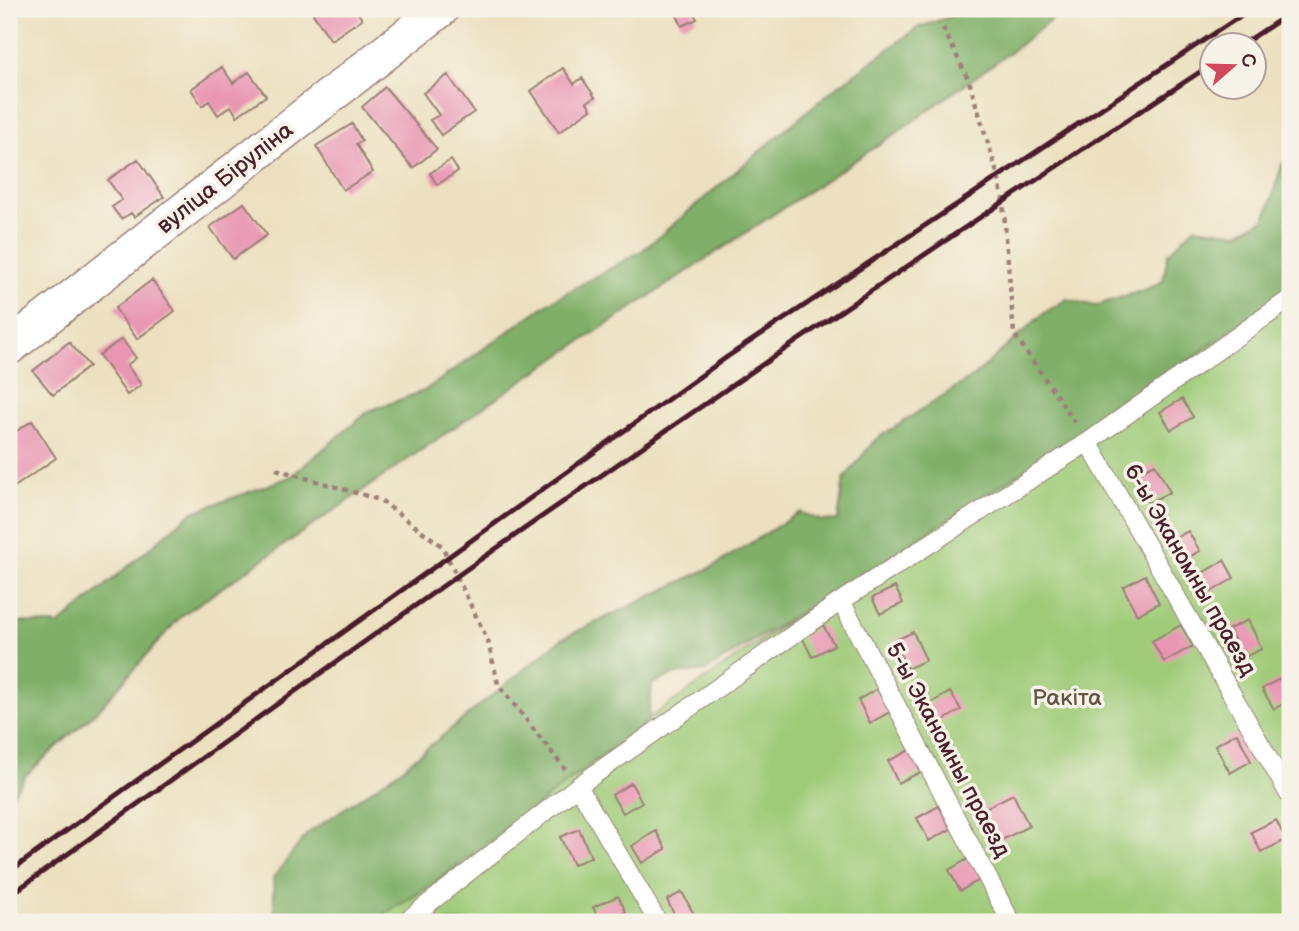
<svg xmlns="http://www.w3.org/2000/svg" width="1299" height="931" font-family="'Balsamiq Sans',sans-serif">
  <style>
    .green { fill: #9fcb78; stroke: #747552; stroke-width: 2 }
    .forest { fill: #7faf68; stroke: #64674a; stroke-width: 2 }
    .building { fill: #e996b3 }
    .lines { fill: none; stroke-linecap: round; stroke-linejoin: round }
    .service-casing { stroke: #9b8076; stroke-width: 20 }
    .minor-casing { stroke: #9b8076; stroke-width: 38 }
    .path { stroke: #9b8076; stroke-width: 4.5; stroke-dasharray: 5 5; stroke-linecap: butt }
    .service { stroke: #fff; stroke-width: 18 }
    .minor { stroke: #fff; stroke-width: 35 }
    .rail { stroke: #4a1f2b; stroke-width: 5 }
    .labels { text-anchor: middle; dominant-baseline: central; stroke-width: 7; stroke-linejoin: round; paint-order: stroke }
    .street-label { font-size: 23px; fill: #4a1f2b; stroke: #f7f3e8 }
    .park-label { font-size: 23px; fill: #645342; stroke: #f7f3e8 }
  </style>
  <rect width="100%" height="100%" fill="#f7f3e8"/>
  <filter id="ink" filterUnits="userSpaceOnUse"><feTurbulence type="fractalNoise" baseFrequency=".0143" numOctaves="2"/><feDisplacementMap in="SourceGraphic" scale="14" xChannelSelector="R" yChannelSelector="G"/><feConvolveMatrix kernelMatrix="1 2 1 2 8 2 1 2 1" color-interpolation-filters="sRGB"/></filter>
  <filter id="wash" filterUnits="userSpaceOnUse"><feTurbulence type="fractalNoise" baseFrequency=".00686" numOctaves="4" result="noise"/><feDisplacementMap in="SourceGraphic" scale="28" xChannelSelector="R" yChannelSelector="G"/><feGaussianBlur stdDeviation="1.57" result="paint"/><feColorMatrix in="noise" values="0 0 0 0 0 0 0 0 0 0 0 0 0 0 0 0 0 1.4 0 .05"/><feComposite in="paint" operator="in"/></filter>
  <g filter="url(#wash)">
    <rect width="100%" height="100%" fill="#ece0c0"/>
    <path class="green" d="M1290,272V922H357Z"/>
    <path class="forest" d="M974,9H1065L1013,50L895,134L520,382L181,616L99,709L26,775L9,799V621L59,625L191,513L290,477L369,411L424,391L550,302L643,250L830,92L919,27Z
      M1290,153V286L1156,385L883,561L705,671L676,674L652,684L648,721L432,885L371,922H275L273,878L307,834L399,771L563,638L714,566L800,512L822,521L838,520L844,479L875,440L975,375L1044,313L1067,299L1095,306L1147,289L1163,281L1168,254L1195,227L1238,233L1265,219L1282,165Z"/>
    <g id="blocks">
      <path class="building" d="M321,9H355L362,19L331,40L313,14Z
        M674,9H692L697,19L682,26Z
        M222,67L233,83L249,72L266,96L237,116L231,106L218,115L209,101L202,106L191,89Z
        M563,68L574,84L582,78L595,97L587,102L591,109L559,132L531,91Z
        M448,75L474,112L441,135L430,120L439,115L423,93Z
        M385,87L437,149L413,168L362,107Z
        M352,124L362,141L356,144L373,172L343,190L316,146Z
        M138,159L164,197L134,217L131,213L121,219L112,207L122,200L108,180Z
        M451,160L458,171L437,185L430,173Z
        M244,203L267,235L233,259L210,227Z
        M152,280L175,311L137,339L115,308Z
        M122,339L136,358L127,365L141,385L127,395L99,355Z
        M69,342L89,366L53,395L33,371Z
        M1182,399L1193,417L1171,430L1160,412Z
        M32,421L56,458L10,490L9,436Z
        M1155,464L1170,492L1148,503L1133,475Z
        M1188,531L1200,551L1180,562L1168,542Z
        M1224,560L1234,578L1206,595L1196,577Z
        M1145,575L1159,603L1137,615L1123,587Z
        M895,587L903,603L880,614L872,598Z
        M1248,620L1262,649L1243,658L1229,629Z
        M823,625L834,645L812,657L802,637Z
        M1181,625L1193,646L1164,662L1152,641Z
        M913,632L926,660L907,669L894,641Z
        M1290,673V700L1274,709L1262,689Z
        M877,689L890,712L870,723L858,700Z
        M950,692L961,710L935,725L924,707Z
        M1237,733L1251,761L1230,773L1215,745Z
        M910,750L921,772L898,783L888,761Z
        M631,783L642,802L623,813L612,795Z
        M1013,794L1029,826L1000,841L983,809Z
        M939,806L951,829L929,841L917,818Z
        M1276,820L1286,840L1261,852L1251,832Z
        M579,829L591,857L573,865L560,837Z
        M656,831L666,849L642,863L632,846Z
        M970,858L981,879L960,891L949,870Z
        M682,892L696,918L688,922H678L667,900Z
        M618,896L626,912L600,922L593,907Z"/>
    </g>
  </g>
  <g filter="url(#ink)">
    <use href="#blocks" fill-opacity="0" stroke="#9b8076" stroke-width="2"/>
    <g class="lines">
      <defs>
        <path id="service" d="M1088,442L1290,796
          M841,601L1011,922
          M578,786L658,922
          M405,922L578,786L841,601L1088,442L1290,299"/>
        <path id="minor" d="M9,347L441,9"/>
      </defs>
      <use href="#service" class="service-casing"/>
      <use href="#minor" class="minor-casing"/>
      <path class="path" d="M943,28L969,81L998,176L1003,201L1014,334L1076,424
        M276,469L380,500L442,546L488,641L498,684L565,769"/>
      <use href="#service" class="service"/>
      <use href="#minor" class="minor"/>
      <path class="rail" d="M1240,46L1290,13
        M9,872L727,357L1251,9
        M9,896C158,790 307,682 457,576C706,401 957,231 1212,64"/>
    </g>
  </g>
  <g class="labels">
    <g class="street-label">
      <text transform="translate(225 178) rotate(-38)">вуліца Біруліна</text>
      <text transform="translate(1190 570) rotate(60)">6-ы Эканомны праезд</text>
      <text transform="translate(948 750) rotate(62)">5-ы Эканомны праезд</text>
    </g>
    <g class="park-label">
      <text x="1067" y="698">Ракіта</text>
    </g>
  </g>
  <rect width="1299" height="931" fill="none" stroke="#f7f3e8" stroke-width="35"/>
  <g transform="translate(1233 66) rotate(70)"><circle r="33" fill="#f7f3e8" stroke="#b29e9c" stroke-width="2"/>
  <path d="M0-5L12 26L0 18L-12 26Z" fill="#d1495b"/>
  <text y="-10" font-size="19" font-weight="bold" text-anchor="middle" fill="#4a1f2b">С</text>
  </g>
</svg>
